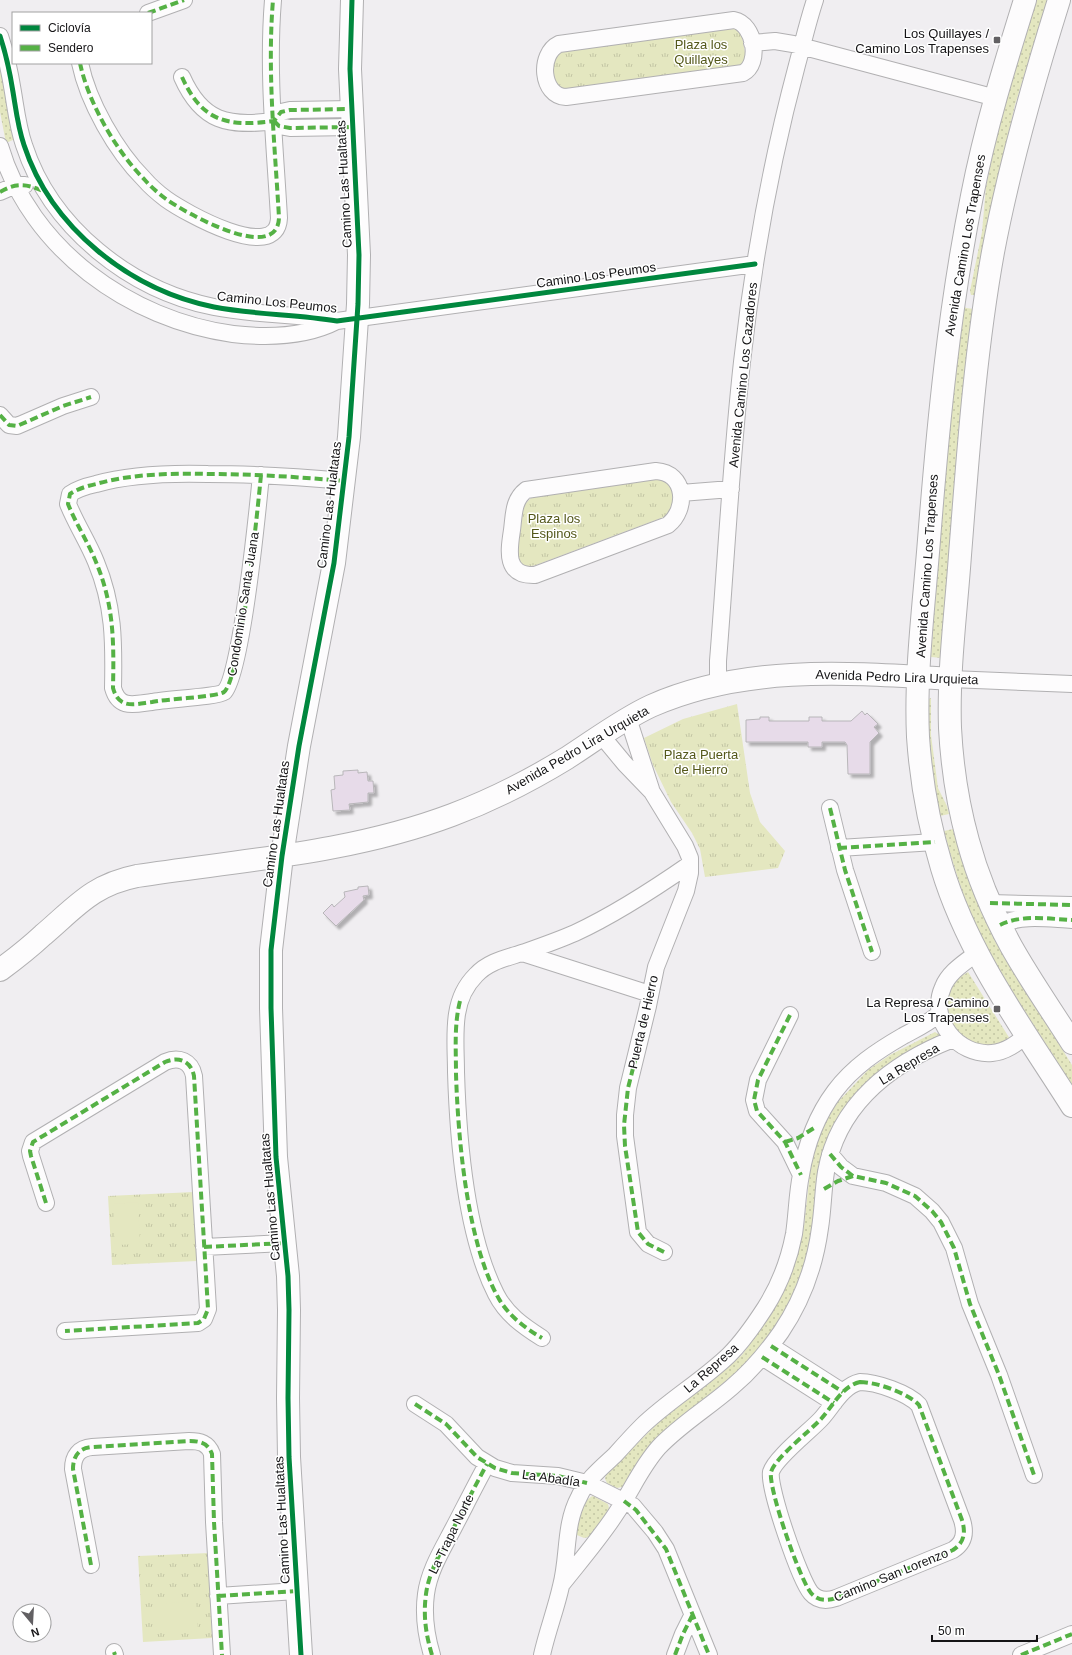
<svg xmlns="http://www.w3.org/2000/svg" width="1072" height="1655" font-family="Helvetica,sans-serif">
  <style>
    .grass { fill: url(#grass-dots) }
    .park { fill: url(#park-tufts) }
    .pitch { fill: #e4e7c0 }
    .building { fill: #e7dbe9; stroke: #b8b6b9; filter: url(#shadow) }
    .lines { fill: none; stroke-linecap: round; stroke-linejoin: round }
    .street-casing { stroke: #b1b0b2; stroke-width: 18 }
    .secondary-casing { stroke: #b1b0b2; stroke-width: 24 }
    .street { stroke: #fdfcfd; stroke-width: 16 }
    .secondary { stroke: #fdfcfd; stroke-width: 22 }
    .quiet { stroke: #55b145; stroke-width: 4; stroke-dasharray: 8 4; stroke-linecap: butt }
    .cycleway-casing { stroke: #fff; stroke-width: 8 }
    .cycleway { stroke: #00873e; stroke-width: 5 }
    .poi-dot { fill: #626063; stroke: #fff; stroke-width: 1.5 }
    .labels { text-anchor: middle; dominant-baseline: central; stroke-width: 3; stroke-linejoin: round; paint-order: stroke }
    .poi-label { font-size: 13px; fill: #151416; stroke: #fff; text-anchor: end }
    .park-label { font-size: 13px; fill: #535719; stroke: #fff }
    .street-label { font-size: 13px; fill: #151416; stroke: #fff }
  </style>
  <defs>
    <pattern id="grass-dots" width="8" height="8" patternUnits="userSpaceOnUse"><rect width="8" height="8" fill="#e4e7c0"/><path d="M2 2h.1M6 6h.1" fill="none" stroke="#c3c5a4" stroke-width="1.8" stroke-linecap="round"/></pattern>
    <pattern id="park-tufts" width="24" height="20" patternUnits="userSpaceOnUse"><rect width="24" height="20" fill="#e4e7c0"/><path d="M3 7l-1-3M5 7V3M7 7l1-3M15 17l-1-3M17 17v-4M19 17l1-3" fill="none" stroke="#c3c5a4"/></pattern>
    <filter id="shadow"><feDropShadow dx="3.5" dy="3.5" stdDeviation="1" flood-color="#0004"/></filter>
  </defs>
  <rect width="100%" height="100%" fill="#f0eef1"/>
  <path class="grass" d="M1036,0H1047L1015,105L998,177L975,295H971L970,291L982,232L986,187L993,153L1011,80Z
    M0,60L15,139L6,143L0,112Z
    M962,304L966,308L974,309L965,367L959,424L942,658L931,657L943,494Z
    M931,698V735L938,788L947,806L949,814L940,816C931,778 928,738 929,699Z
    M953,829L978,903L996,943L1072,1065V1085C1043,1039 1013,995 987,948C967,911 955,871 944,831Z
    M968,972L1010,1039L997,1047L974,1044L961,1036L951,1022L947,1007L949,992L958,978Z
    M935,1032L940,1035L938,1040L832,1131L821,1157L813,1222L809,1247L801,1273L789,1303L773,1331L758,1351L738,1371L659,1436L639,1459L622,1487L617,1488L607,1483L605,1479L606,1474L659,1422L726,1369L742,1355L770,1316L784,1289L800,1244L804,1226L810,1172L816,1144L825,1123L837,1103L868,1070L890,1055Z
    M593,1496L608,1504L609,1508L593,1536L584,1538L577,1535C576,1532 575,1528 576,1525C577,1517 585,1498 593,1496Z"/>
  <path class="park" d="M736,29L741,32L746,57L740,66L563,90L554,81V59L563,51L703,31Z
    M661,478L673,488C672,500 674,509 664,517L536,565C526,568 519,565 517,554L524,505L532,497Z
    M737,704L750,793L760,822L785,851L778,868L705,877L700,849L692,833L671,802L653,765L644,738L683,719Z
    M194,1192L197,1261L112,1265L108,1196Z
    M209,1553L212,1638L143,1642L138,1556Z"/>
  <path class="pitch" d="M138,1202L140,1244L115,1245L113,1204Z
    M196,1601L198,1631L157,1633L155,1604Z"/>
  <path class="building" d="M862,711L865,715L867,713L878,724L874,727L879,733L870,742V774H848L847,745L845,742H822V747H808V742H746V720L760,719V717H769V721H809V717H822V721H851Z
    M358,770V773L367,772L368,781H373L374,793H368V802L349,804L350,810L333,811L331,790L335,789L334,776L343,775V771Z
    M368,886L369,895L363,896L364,900L336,926L323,913L332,904L334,907L345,897L344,892L358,889V887Z"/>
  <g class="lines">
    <defs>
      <path id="street" d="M148,13L184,0
        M734,20C755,24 761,64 743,73L566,97C541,96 538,54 559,44Z
        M0,36C6,54 10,73 13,92C16,110 18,128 24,145C51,228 130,290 214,307C255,315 297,314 337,321L755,264
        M752,43L775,41L793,44L996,98
        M80,63C88,102 116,151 144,179C150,186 158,193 166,199C184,212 277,265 279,218C275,146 267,73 273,0
        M182,77C202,122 228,127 274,121L281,112L290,110L352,109
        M274,121L279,126L290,128L353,127
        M0,146C30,249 130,320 233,334C268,338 306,337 337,321
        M0,192L16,185H25
        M0,415L9,425L17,426L63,406L91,397
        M656,471C686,473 688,509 668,525L535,575C504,576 509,550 512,530C514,515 513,500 526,490Z
        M261,475C258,506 241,678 224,692C217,697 165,699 152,702C135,704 119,710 113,688C114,642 114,605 96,562C88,542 76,524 68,504L70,494C77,489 87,486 96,484C131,474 171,473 208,474C253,474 299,477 345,481
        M681,493L731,489
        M951,679L1072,684
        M718,684V661C726,561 731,461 742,362C753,262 771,162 797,65C803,43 808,21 815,0
        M628,718L651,789
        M601,735L625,764L652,792L685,846L690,858V873L686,891L656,967L648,1006L628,1088L625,1115V1136L638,1232L648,1244L664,1252
        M830,808L845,870L872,952
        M839,848L935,842
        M990,903L1072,905
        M1000,925C1022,914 1049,919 1072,920
        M522,953L650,994
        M977,953C964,963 949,972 943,987C928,1020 958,1056 992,1053C1006,1052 1017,1043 1027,1035
        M790,1015L758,1080L754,1100L757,1111L785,1142L801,1175
        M830,1154L841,1167L853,1176L886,1183L915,1196L932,1211L941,1222L954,1248L970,1304L999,1375L1034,1475
        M46,1203L31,1156L30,1151L33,1142L165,1062C179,1056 191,1061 194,1076L208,1309L204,1319L198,1323L65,1331
        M204,1247L285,1243
        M542,1338C523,1326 506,1314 496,1294C466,1235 458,1138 456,1072C456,1053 454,1033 457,1014C459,1000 465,986 476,975C489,961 507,958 525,952C542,946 559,940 575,933C616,914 654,889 690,864
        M771,1346L843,1392
        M762,1357L834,1403
        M860,1382C876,1382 908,1393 919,1405L962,1520C966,1533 964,1543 953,1550L836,1598C827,1601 818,1601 811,1593C800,1580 768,1488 771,1472C775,1458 810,1431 821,1419C833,1406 842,1386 860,1382Z
        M415,1404L446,1424L477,1457L495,1468L512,1473L558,1476L587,1483L633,1506L655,1532L666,1549L709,1655
        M91,1565L73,1469C73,1456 79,1448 92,1447L189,1441C200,1441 208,1443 212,1454L214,1522L222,1655
        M562,1584C581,1560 601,1537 617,1512C632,1490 641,1467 659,1447C681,1424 708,1408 732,1387C751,1371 767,1352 781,1332C802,1301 815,1265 820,1228C823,1209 823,1190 826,1172C838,1104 892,1063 953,1039
        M218,1596L297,1591
        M114,1652L115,1655
        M432,1655C426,1635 423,1616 426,1594C429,1571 442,1550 453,1529C464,1508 475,1486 487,1464
        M542,1655C547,1632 556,1609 561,1586C569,1556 564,1525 579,1497C587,1479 601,1468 615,1455C624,1445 633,1435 642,1426C669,1400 702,1381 729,1355C743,1341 754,1325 765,1308C779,1286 789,1260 794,1234C797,1214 797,1194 801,1175C806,1144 817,1115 835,1091C853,1067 877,1051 903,1036C916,1029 929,1023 940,1013
        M675,1655L683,1634L692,1616
        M1021,1655L1072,1634"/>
      <path id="secondary" d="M1025,0C1005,64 985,129 972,196C949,310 938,425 929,540C924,605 915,672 918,737C921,781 929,825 942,868C968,955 1024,1030 1072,1106
        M1059,0C1033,83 1009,167 993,252C975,352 968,454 960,555C956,612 948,671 950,728C952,766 958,805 968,841C978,878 993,913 1011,946C1030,980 1052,1011 1072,1043
        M0,970C15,959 29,948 43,935C76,907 92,885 137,876C243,860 351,853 452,815C492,800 531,780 567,758C595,740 621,720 651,706C746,664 851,673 951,679
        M301,1655L289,1457L288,1398L289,1310L288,1276L276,1157L271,1008V950L282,856L299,746L334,563L349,437L358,304L359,255L350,69L352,0"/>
    </defs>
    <use href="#street" class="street-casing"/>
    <use href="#secondary" class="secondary-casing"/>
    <use href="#street" class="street"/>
    <use href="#secondary" class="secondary"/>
    <path class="quiet" d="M148,13L184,0
      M80,63C88,102 116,151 144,179C150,186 158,193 166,199C184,212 277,265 279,218C275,146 267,73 273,0
      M182,77C202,122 228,127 274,121L281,112L290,110L352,109
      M274,121L279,126L290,128L353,127
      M0,192C17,182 28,184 45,192
      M0,415L9,425L17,426L63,406L91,397
      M261,475C258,506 241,678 224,692C217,697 165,699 152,702C135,704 119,710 113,688C114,642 114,605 96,562C88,542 76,524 68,504L70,494C77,489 87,486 96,484C131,474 171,473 208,474C253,474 299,477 345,481
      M830,808L845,870L872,952
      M839,848L935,842
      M990,903L1072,905
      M1000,925C1022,914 1049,919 1072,920
      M460,1001C454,1025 456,1049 456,1074C458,1138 467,1244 499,1299C509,1316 525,1328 542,1338
      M790,1015L758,1080L754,1100L757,1111L785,1142L801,1175
      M645,1021L628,1088L624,1125L625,1146L638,1232L648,1244L664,1252
      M785,1142L798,1138L814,1128
      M830,1154L841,1167L853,1176L886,1183L915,1196L932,1211L941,1222L954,1248L970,1304L999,1375L1034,1475
      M824,1189L838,1181L853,1176
      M46,1203L31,1156L30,1151L33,1142L165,1062C179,1056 191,1061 194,1076L208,1309L204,1319L198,1323L65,1331
      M204,1247L285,1243
      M771,1346L843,1392
      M762,1357L834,1403
      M860,1382C876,1382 908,1393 919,1405L962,1520C966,1533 964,1543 953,1550L836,1598C827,1601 818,1601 811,1593C800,1580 768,1488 771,1472C775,1458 810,1431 821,1419C833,1406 842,1386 860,1382Z
      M415,1404L446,1424L477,1457L495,1468L512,1473L558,1476L587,1483
      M624,1501L636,1510L666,1549L709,1655
      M91,1565L73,1469C73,1456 79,1448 92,1447L189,1441C200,1441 208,1443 212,1454L214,1522L222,1655
      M218,1596L297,1591
      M114,1652L115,1655
      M432,1655C426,1635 423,1616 426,1594C429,1571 442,1550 453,1529C464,1508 475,1486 487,1464
      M675,1655L683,1634L692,1616
      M1021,1655L1072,1634"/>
    <defs>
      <path id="cycleway" d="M0,36C6,54 10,73 13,92C16,110 18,128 24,145C51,228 130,290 214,307C255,315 297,314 337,321L755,264
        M301,1655L289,1457L288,1398L289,1310L288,1276L276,1157L271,1008V950L282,856L299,746L334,563L349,437L358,304L359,255L350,69L352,0"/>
    </defs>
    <use href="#cycleway" class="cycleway-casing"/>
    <use href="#cycleway" class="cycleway"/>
  </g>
  <g class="poi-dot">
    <rect x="993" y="36" width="8" height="8" rx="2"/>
    <rect x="993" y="1005" width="8" height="8" rx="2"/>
  </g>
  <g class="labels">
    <g class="poi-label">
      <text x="989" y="33">Los Quillayes /<tspan x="989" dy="15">Camino Los Trapenses</tspan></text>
      <text x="989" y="1002">La Represa / Camino<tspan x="989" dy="15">Los Trapenses</tspan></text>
    </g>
    <g class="park-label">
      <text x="701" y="44">Plaza los<tspan x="701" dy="15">Quillayes</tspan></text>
      <text x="554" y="518">Plaza los<tspan x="554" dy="15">Espinos</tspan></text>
      <text x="701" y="754">Plaza Puerta<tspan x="701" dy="15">de Hierro</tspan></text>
    </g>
    <g class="street-label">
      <text transform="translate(344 184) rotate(-93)">Camino Las Hualtatas</text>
      <text transform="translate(965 245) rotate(-80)">Avenida Camino Los Trapenses</text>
      <text transform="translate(596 275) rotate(-8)">Camino Los Peumos</text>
      <text transform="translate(277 302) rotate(6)">Camino Los Peumos</text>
      <text transform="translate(743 375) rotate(-84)">Avenida Camino Los Cazadores</text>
      <text transform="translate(329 505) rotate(-83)">Camino Las Hualtatas</text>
      <text transform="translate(927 566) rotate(-86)">Avenida Camino Los Trapenses</text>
      <text transform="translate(243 604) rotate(-81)">Condominio Santa Juana</text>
      <text transform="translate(897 677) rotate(2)">Avenida Pedro Lira Urquieta</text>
      <text transform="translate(577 750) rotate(-30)">Avenida Pedro Lira Urquieta</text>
      <text transform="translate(276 824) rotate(-82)">Camino Las Hualtatas</text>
      <text transform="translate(643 1022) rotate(-77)">Puerta de Hierro</text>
      <text transform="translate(909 1064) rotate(-31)">La Represa</text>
      <text transform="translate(270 1197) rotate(-95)">Camino Las Hualtatas</text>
      <text transform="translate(711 1368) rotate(-41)">La Represa</text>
      <text transform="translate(551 1478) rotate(8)">La Abadía</text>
      <text transform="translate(282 1520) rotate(-93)">Camino Las Hualtatas</text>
      <text transform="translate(451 1534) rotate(-64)">La Trapa Norte</text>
      <text transform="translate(891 1575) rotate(-22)">Camino San Lorenzo</text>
    </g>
  </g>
  <rect x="12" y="12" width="140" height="52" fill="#ffffff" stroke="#a1a1a2"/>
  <rect x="20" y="25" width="20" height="6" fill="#00873e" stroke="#a1a1a2"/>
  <text x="48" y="32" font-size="12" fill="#151416">Ciclovía</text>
  <rect x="20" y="45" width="20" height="6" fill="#55b145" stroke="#a1a1a2"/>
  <text x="48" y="52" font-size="12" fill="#151416">Sendero</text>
  <g transform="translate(32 1623) rotate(162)"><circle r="19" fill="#ffffff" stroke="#a1a1a2"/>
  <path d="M0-3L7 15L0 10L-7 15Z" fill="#626063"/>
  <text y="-6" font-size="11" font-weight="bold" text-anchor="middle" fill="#151416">N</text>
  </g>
  <path d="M932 1635v6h105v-6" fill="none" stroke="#151416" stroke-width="2"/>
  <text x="938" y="1635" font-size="12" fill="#151416" stroke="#ffffff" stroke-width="3" paint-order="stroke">50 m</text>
</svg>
